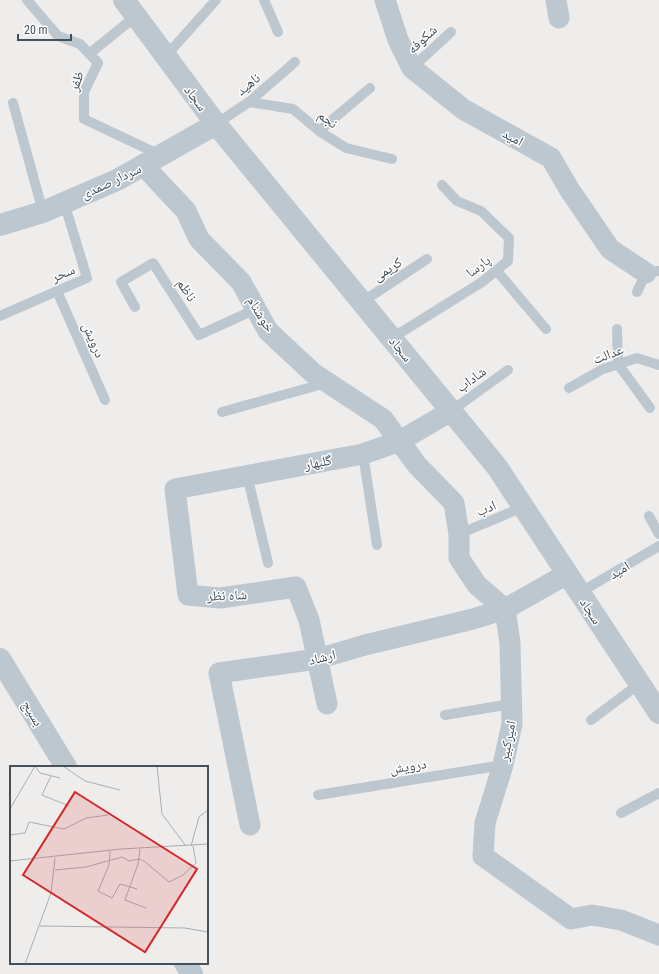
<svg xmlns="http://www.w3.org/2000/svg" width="659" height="974" font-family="'Roboto Condensed','Noto Naskh Arabic',sans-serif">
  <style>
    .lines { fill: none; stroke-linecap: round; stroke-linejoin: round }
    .service { stroke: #bcc7d0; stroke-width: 10 }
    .minor { stroke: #bcc7d0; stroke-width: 21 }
    .tertiary { stroke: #bcc7d0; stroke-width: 22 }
    .labels { text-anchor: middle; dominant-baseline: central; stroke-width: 3; stroke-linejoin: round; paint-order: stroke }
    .street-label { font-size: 14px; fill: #44505a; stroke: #fff }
    .inset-road { fill: none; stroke: #abaeb2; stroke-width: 1 }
    .view { fill: #d62828; fill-opacity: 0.15; stroke: #d62828; stroke-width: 2 }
    .inset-edge { fill: none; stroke: #44505a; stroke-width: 2 }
  </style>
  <rect width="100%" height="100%" fill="#efecec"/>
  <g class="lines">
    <path class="service" d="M27,0L58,36L80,44L98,63L84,92V119L160,155
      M264,0L278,32
      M89,54L136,16
      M165,57L216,0
      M412,68L451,32
      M249,102L293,109L319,131L346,148L392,159
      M13,103L43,212
      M216,124L249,102L295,62
      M319,131L370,88
      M496,270L546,329
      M57,291L105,400
      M637,292L646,273L659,271
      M362,302L427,259
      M135,307L121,282L153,263L199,335L256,309
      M0,316L87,278L64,202
      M617,329L618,364L650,408
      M392,338L482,282L508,261L509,238L481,211L457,201L442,185
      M569,388L603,369L637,358L659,365
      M451,411L508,370
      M222,412L326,383
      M363,454L377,545
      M247,475L268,563
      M649,516L659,534
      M459,534L523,507
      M579,593L659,546
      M445,715L511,704
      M591,720L639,684
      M318,795L503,765
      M621,813L659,793"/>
    <path class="minor" d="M385,0L398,40L412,68L463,109L551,158L569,189L610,249L646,273
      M556,0L559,18
      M144,166L186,211L199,239L241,282L268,331L313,373L383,419L417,465L454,503L459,534V558L477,585L505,609L510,643L512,724L503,765L485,823L483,856L571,919L592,915L621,920L659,935
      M327,704L309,620L296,587L220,598L188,595L175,489L363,454L400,441L451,411
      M250,825L219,673L317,659L365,645L473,619L505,609L567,574"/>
    <path class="tertiary" d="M124,0L216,124L497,467L659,713
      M0,225L43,212L117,180L216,124
      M0,659L66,767
      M185,963L192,974"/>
  </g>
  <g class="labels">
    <g class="street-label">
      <text transform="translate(422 39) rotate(-43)">شکوفه</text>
      <text transform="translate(76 81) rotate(-71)">ظفر</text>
      <text transform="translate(248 84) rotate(-39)">ناهید</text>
      <text transform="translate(196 98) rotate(53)">سجاد</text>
      <text transform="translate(328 119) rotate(36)">نجم</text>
      <text transform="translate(513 137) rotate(29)">امید</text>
      <text transform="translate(111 181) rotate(-25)">سردار صمدی</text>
      <text transform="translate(478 266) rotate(-37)">پارسا</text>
      <text transform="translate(387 269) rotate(-33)">کریمی</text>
      <text transform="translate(63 273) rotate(-23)">سحر</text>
      <text transform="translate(187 290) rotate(57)">ناظم</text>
      <text transform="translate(261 314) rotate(58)">خوشنام</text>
      <text transform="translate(94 340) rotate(67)">درویش</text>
      <text transform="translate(401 349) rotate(51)">سجاد</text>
      <text transform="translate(608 354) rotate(-21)">عدالت</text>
      <text transform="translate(471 379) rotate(-36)">شاداب</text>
      <text transform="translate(318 462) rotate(-11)">گلبهار</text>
      <text transform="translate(486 508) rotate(-23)">ادب</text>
      <text transform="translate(619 570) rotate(-31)">امید</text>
      <text transform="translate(227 595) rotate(-2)">شاه نظر</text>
      <text transform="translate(591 611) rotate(57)">سجاد</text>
      <text transform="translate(322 657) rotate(-13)">ارشاد</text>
      <text transform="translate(33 713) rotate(59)">بسیج</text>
      <text transform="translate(507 741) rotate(-79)">امیرکبیر</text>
      <text transform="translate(408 766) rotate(-9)">درویش</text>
    </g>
  </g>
  <g transform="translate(10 766)">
    <rect width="198" height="198" fill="#efecec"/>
    <path class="inset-road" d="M25,0L30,7L50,12M53,0L75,15L110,24M147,0L152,48L176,80M41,10L32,29L59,40M0,43L25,0M0,69L15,67L19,56L54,63L76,52L98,49M181,80L189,51L198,44M130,83L128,98L115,134L136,142M100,85L99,99L88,125L102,132L110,118L127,123M0,95L111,83L198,78M45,104L76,101L112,91L119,95L129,93L134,95L159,116L173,109L186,97L183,80M30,160L175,162L198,166M15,198L41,127L45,92"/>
    <path class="view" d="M65,26L187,103L135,186L13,109Z"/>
    <rect width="198" height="198" class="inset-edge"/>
  </g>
  <path d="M18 34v6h53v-6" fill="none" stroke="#44505a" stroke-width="2"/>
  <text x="24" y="34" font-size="12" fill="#44505a" stroke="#ffffff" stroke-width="3" paint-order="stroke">20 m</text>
</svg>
